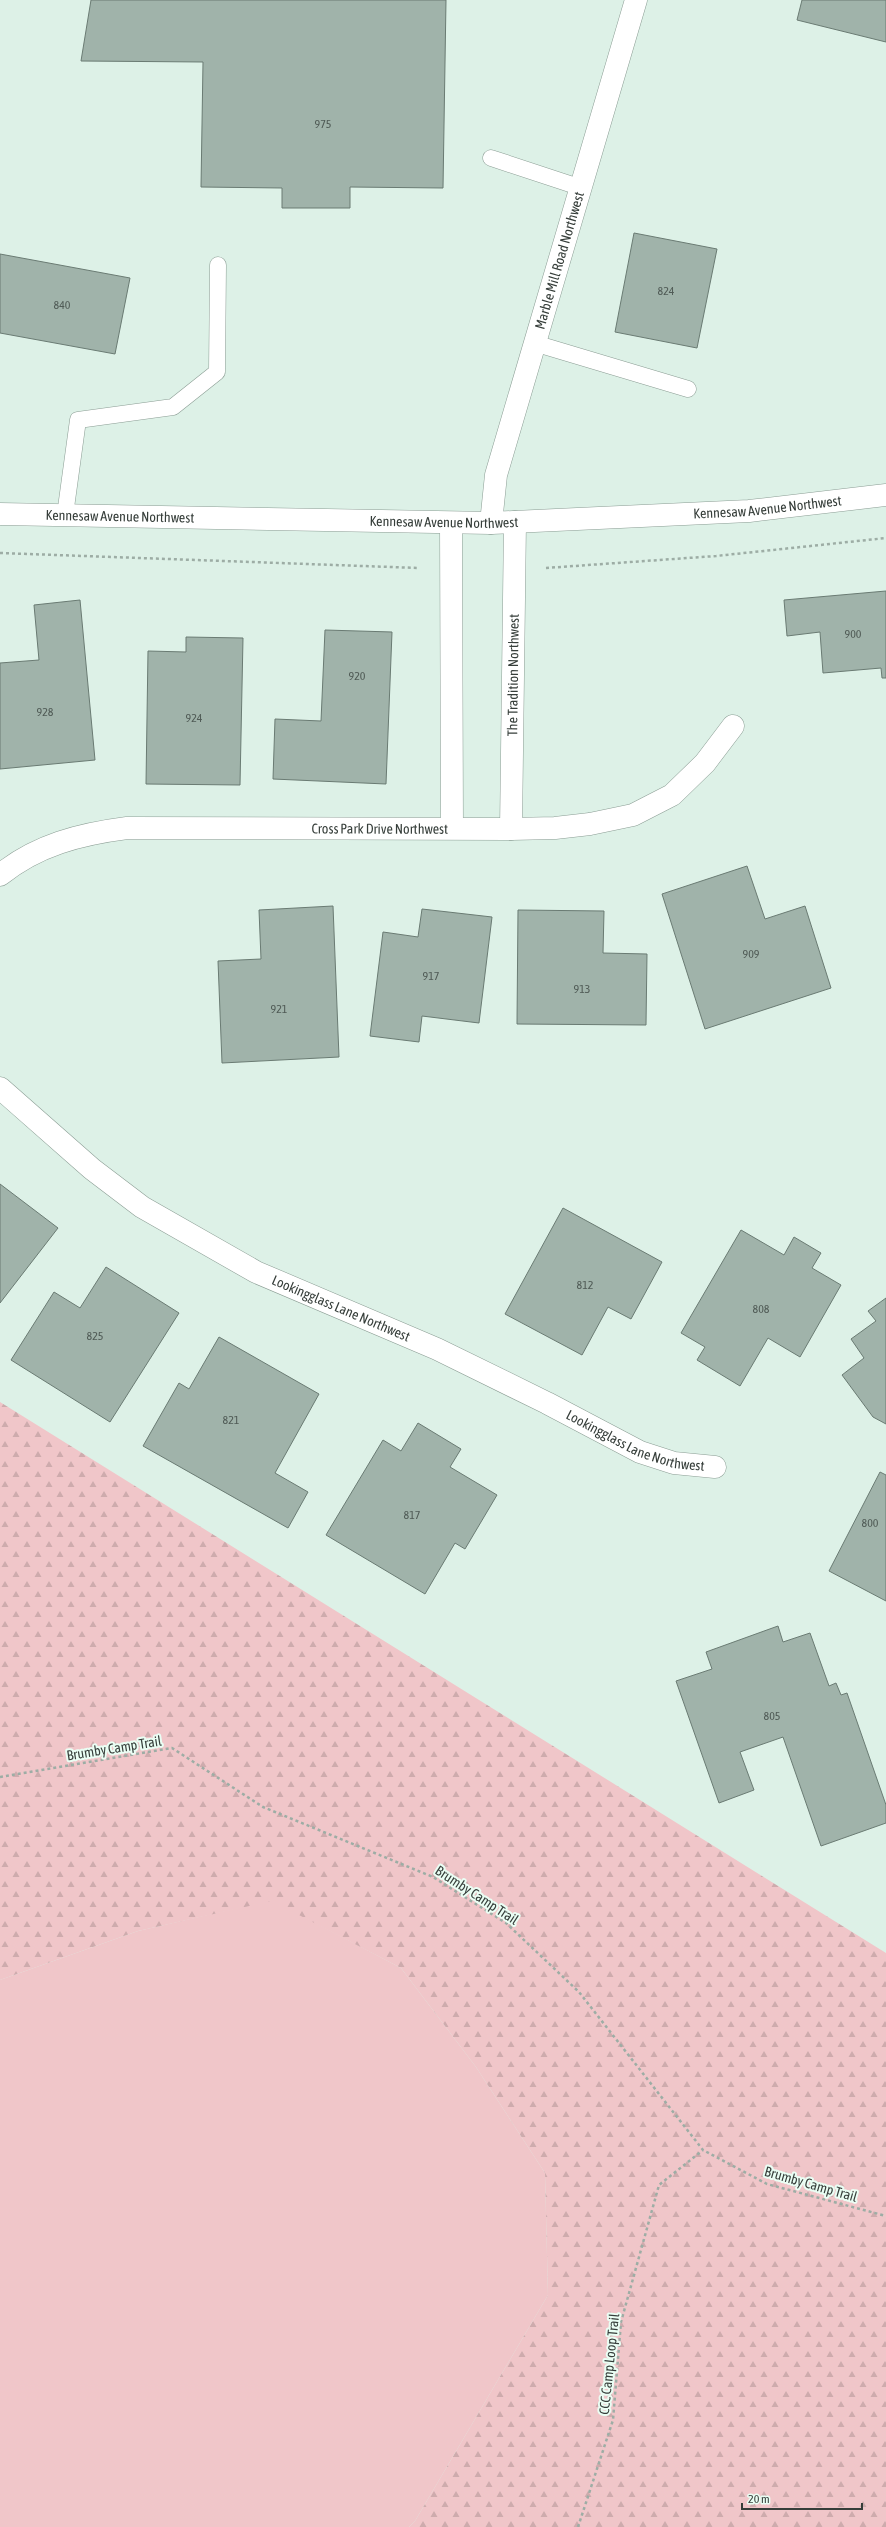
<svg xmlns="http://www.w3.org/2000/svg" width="886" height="2527" font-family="'Asap Condensed',sans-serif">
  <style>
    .grass { fill: #f0c6c9 }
    .forest { fill: url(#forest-firs) }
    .building { fill: #a0b3aa; stroke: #6a7b73 }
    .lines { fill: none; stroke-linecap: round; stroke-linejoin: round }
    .lane-casing { stroke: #8b9d94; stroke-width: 17 }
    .street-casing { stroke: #8b9d94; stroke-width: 23 }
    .secondary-casing { stroke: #8b9d94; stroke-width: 23 }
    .path { stroke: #9dada5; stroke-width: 2.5; stroke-dasharray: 3 3; stroke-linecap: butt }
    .lane { stroke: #fff; stroke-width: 16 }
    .street { stroke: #fff; stroke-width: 22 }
    .secondary { stroke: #fff; stroke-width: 22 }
    .labels { text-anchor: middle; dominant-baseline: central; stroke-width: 4; stroke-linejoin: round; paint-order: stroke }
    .number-label { font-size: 12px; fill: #505b56 }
    .street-label { font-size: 14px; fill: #363e3a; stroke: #eafef4 }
  </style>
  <defs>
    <pattern id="forest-firs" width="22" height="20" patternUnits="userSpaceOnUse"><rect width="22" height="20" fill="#f0c6c9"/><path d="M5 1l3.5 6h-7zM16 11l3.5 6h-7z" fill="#ceabad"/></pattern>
  </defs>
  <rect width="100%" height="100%" fill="#ddf1e7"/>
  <path class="grass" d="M272,1900L401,1968L476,2067L545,2173L548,2295L415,2521L409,2527H0V1980L138,1931Z"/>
  <path class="forest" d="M0,1402L886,1953V2527H409L415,2521L548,2295L545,2173L476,2067L401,1968L272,1901L138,1931L0,1980Z"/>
  <path class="building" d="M91,0H446L443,188L350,187V208H282V188L201,187L203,62L81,61Z
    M802,0H886V42L797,20Z
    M634,233L717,249L697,348L615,332Z
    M0,254L130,278L115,354L0,333Z
    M886,591V678H882L881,668L823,673L820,632L787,636L784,600Z
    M80,600L95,760L0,769V663L39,660L34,605Z
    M325,630L392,632L386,784L273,779L275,719L321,721Z
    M186,637L243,638L240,785L146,784L148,651L186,652Z
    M747,866L765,919L805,906L831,988L705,1029L662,894Z
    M333,906L339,1057L222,1063L218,961L261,959L259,910Z
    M422,909L492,917L479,1023L422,1016L419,1042L370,1036L383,932L418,937Z
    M518,910L604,911L603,953L647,954L646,1025L517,1024Z
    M0,1184L58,1228L0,1303Z
    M563,1208L662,1262L631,1319L608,1307L582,1355L505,1314Z
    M741,1230L784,1255L794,1237L821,1253L812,1268L841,1285L800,1357L768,1338L740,1386L697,1360L705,1347L681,1333Z
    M106,1267L179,1313L110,1422L11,1360L54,1292L80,1308Z
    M886,1298V1424L873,1417L842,1375L864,1358L851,1339L876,1321L868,1311Z
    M219,1337L319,1394L275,1473L308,1492L288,1528L143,1446L179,1383L189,1389Z
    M418,1423L461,1449L450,1467L497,1495L465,1549L455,1543L425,1594L326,1535L383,1440L401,1451Z
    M880,1472L886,1475V1601L829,1571Z
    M778,1626L783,1642L810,1633L829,1686L836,1683L841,1695L847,1693L886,1805V1823L821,1846L783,1737L740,1752L754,1790L719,1803L676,1681L712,1669L706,1652Z"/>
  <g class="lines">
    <defs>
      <path id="lane" d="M491,158L582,188
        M534,343L688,389
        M65,515L78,420L173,407L217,372L218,265"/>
      <g id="street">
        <path d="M451,523L452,828"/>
        <path id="s1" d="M491,523L496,475L636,0"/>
        <path id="s2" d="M511,829L515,522"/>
        <path id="s3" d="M0,875C37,845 80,834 127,828L511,829L555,828L590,824L633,815L672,795L705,763L733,726"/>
        <path id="s4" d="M0,1088L92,1169L142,1207L256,1272L437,1349L547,1403L640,1452L674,1463L715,1467"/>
      </g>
      <g id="secondary">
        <path id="s5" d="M0,514L491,523L749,511L886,495"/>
      </g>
    </defs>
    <use href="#lane" class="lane-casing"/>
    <use href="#street" class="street-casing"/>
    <use href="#secondary" class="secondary-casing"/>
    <path class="path" d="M0,553L419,568
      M546,568L716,556L886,538
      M0,1777L172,1748L263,1807L433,1877L506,1923L579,1992L703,2150L767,2184L886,2216
      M578,2527L613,2420L621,2322L659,2185L703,2150"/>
    <use href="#lane" class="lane"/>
    <use href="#street" class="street"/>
    <use href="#secondary" class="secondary"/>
  </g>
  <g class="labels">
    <g class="number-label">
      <text x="323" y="124">975</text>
      <text x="666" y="291">824</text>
      <text x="62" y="305">840</text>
      <text x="853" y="634">900</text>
      <text x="357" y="676">920</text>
      <text x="45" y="712">928</text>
      <text x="194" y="718">924</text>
      <text x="751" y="954">909</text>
      <text x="431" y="976">917</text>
      <text x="582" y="989">913</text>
      <text x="279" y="1009">921</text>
      <text x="585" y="1285">812</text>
      <text x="761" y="1309">808</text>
      <text x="95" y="1336">825</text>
      <text x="231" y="1420">821</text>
      <text x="412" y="1515">817</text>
      <text x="870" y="1523">800</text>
      <text x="772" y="1716">805</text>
    </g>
    <g class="street-label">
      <text stroke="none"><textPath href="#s1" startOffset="272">Marble Mill Road Northwest</textPath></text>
      <text stroke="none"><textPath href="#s5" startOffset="768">Kennesaw Avenue Northwest</textPath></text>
      <text stroke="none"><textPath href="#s5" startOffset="120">Kennesaw Avenue Northwest</textPath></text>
      <text stroke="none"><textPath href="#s5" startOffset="444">Kennesaw Avenue Northwest</textPath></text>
      <text stroke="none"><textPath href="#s2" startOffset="154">The Tradition Northwest</textPath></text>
      <text stroke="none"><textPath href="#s3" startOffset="390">Cross Park Drive Northwest</textPath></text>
      <text stroke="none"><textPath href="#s4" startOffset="409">Lookingglass Lane Northwest</textPath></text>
      <text stroke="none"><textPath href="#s4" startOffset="733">Lookingglass Lane Northwest</textPath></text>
      <text transform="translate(114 1748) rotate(-9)">Brumby Camp Trail</text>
      <text transform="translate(477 1895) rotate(33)">Brumby Camp Trail</text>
      <text transform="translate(811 2184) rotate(16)">Brumby Camp Trail</text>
      <text transform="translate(609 2364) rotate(-84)">CCC Camp Loop Trail</text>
    </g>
  </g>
  <path d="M742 2503v6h120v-6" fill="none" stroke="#363e3a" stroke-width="2"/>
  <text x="748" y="2503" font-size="12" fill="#363e3a" stroke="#eafef4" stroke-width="3" paint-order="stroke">20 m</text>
</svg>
